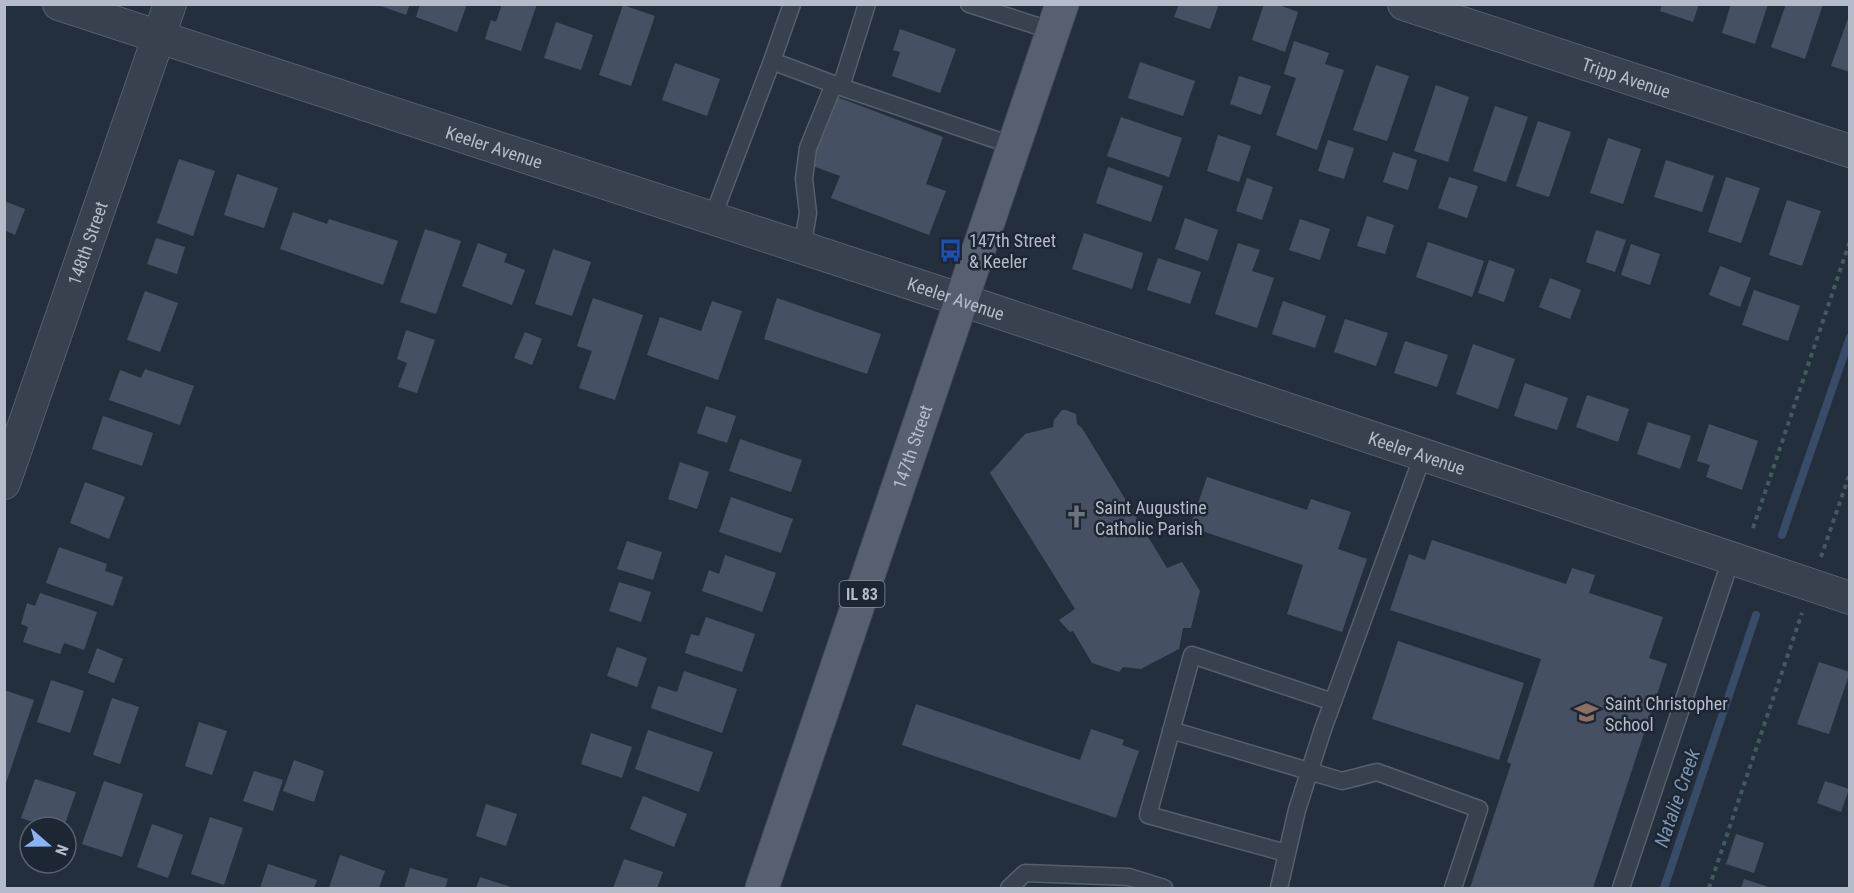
<svg xmlns="http://www.w3.org/2000/svg" width="1854" height="893" font-family="'Roboto Condensed',sans-serif">
  <style>
    .lines { fill: none; stroke-linecap: round; stroke-linejoin: round }
    .stream { stroke: #394c67; stroke-width: 8 }
    .building { fill: #455162 }
    .service-casing { stroke: #565f6c; stroke-width: 19 }
    .minor-casing { stroke: #565f6c; stroke-width: 34 }
    .primary-casing { stroke: #414a57; stroke-width: 35 }
    .path { stroke: #44595c; stroke-width: 4; stroke-dasharray: 4.5 4.5; stroke-linecap: butt }
    .service { stroke: #38414e; stroke-width: 16 }
    .minor { stroke: #38414e; stroke-width: 32 }
    .primary { stroke: #56606e; stroke-width: 33 }
    .labels { text-anchor: middle; dominant-baseline: central; stroke-width: 5; stroke-linejoin: round; paint-order: stroke }
    .shield { fill: #1d2633; stroke: #878f9c; stroke-width: 1.5 }
    .shield-label { font-size: 16px; font-weight: bold; fill: #b4bcc9 }
    .street-label { font-size: 18px; fill: #b4bcc9; stroke: #1d2633 }
    .poi-label { font-size: 18px; fill: #b4bcc9; stroke: #1d2633; text-anchor: start }
    .water-label { font-size: 20px; font-style: italic; fill: #7c92b1; stroke: #1d2633 }
  </style>
  <rect width="100%" height="100%" fill="#242f3e"/>
  <g class="lines">
    <path class="stream" d="M1782,535L1850,337
      M1664,888L1756,615"/>
  </g>
  <path class="building" d="M375,4H410L406,15Z
    M420,4H467L457,32L416,17Z
    M502,4H537L521,51L485,39L491,20L496,22Z
    M1179,4H1219L1210,29L1174,17Z
    M1264,4H1276L1298,12L1285,52L1252,40Z
    M1662,4H1699L1693,22L1660,11Z
    M1731,4H1768L1755,44L1722,33Z
    M1786,4H1823L1805,59L1771,47Z
    M623,5L655,16L631,86L599,75Z
    M1850,13V72L1831,66Z
    M556,22L593,35L581,70L544,58Z
    M900,29L956,49L940,93L892,76L900,52L893,50Z
    M1294,41L1329,53L1325,64L1344,70L1317,150L1276,135L1296,78L1284,74Z
    M1140,62L1195,81L1183,116L1128,98Z
    M675,63L720,79L707,116L662,100Z
    M1376,65L1409,76L1387,141L1353,130Z
    M1239,76L1271,86L1261,115L1230,104Z
    M1436,85L1469,97L1448,162L1414,151Z
    M832,95L943,137L926,184L946,191L929,235L831,198L840,176L807,164Z
    M1495,106L1528,117L1506,182L1473,171Z
    M1121,117L1182,138L1169,177L1107,156Z
    M1538,121L1571,132L1549,197L1516,186Z
    M1218,135L1251,146L1239,182L1207,171Z
    M1608,138L1641,149L1623,204L1590,193Z
    M1328,140L1354,148L1344,179L1318,171Z
    M1393,152L1417,160L1408,190L1383,182Z
    M179,159L215,171L193,236L157,223Z
    M1666,160L1714,176L1702,212L1654,197Z
    M1108,167L1163,186L1151,222L1096,203Z
    M237,174L278,188L264,228L224,215Z
    M1449,177L1478,186L1467,218L1438,208Z
    M1726,177L1760,188L1741,243L1708,232Z
    M1247,178L1273,187L1262,220L1236,211Z
    M1787,200L1821,211L1802,266L1769,255Z
    M4,201L25,209L15,235L4,230Z
    M293,212L327,224L329,219L398,241L383,285L280,249Z
    M1367,216L1394,225L1385,254L1357,246Z
    M1185,218L1218,230L1208,261L1175,249Z
    M1300,219L1330,229L1320,260L1289,250Z
    M425,229L461,241L436,314L400,302Z
    M1596,230L1626,240L1615,272L1586,262Z
    M1084,233L1143,253L1132,289L1072,269Z
    M156,238L185,247L177,274L147,264Z
    M1428,242L1484,261L1472,297L1416,277Z
    M478,243L507,254L504,262L525,270L512,305L462,286Z
    M1238,243L1260,250L1252,271L1274,278L1257,328L1215,314Z
    M1631,244L1660,254L1650,285L1621,275Z
    M553,249L591,262L572,316L535,304Z
    M1158,258L1201,272L1190,304L1147,290Z
    M1489,260L1515,269L1504,302L1478,293Z
    M1720,266L1751,278L1740,307L1709,295Z
    M1550,278L1581,290L1570,319L1539,307Z
    M1754,290L1800,306L1788,341L1742,325Z
    M145,291L178,303L160,352L127,340Z
    M593,298L643,315L615,400L579,388L592,351L577,346Z
    M777,298L881,334L867,374L764,339Z
    M712,301L742,311L718,380L647,355L660,317L701,331Z
    M1283,301L1326,316L1315,348L1272,334Z
    M1345,319L1388,333L1376,366L1334,352Z
    M406,330L435,340L417,393L398,387L407,363L397,359Z
    M525,332L542,339L532,365L514,358Z
    M1405,341L1448,355L1437,387L1394,373Z
    M1473,344L1515,359L1498,409L1456,394Z
    M145,369L194,386L180,425L109,400L120,370L141,378Z
    M1525,383L1568,398L1557,430L1514,416Z
    M1587,395L1629,409L1618,442L1576,427Z
    M706,406L736,416L727,443L697,433Z
    M1062,410H1066L1076,414L1077,424L1082,428L1167,568L1182,562L1200,591L1191,628H1183L1179,649L1141,669L1123,667L1119,672L1092,663L1073,631L1070,632L1059,620L1075,609L990,473L1025,434L1053,427L1054,420Z
    M103,416L153,433L142,466L92,449Z
    M1648,422L1691,436L1680,469L1637,454Z
    M1709,424L1758,441L1742,490L1706,477L1710,465L1697,461Z
    M740,439L802,460L791,492L729,471Z
    M680,462L709,472L697,509L668,499Z
    M1207,477L1307,510L1311,499L1351,512L1338,549L1367,559L1342,632L1287,614L1303,565L1190,527Z
    M85,482L125,497L109,539L70,523Z
    M731,497L793,519L781,553L719,532Z
    M1432,540L1566,584L1572,568L1595,575L1589,593L1663,617L1649,658L1667,664L1593,888H1470L1511,764L1507,762L1541,659L1390,610L1409,554L1425,560Z
    M627,541L662,552L653,580L617,569Z
    M59,547L107,564L105,571L123,577L113,606L46,583Z
    M725,555L776,573L762,612L702,591L709,570L719,574Z
    M619,582L651,592L641,622L609,611Z
    M40,593L97,612L84,650L64,643L60,654L23,642L28,627L21,624L27,603L35,606Z
    M706,617L755,634L742,672L685,653L691,634L699,636Z
    M1398,641L1524,683L1499,760L1372,719Z
    M617,647L647,658L637,687L607,676Z
    M97,648L123,659L114,683L88,673Z
    M1819,662L1850,672L1829,734L1797,724Z
    M684,671L737,689L722,733L651,708L658,686L677,692Z
    M51,680L84,691L70,733L37,722Z
    M4,690L34,700L5,786H4Z
    M112,698L139,707L120,764L93,755Z
    M916,704L1080,760L1091,729L1124,740L1122,745L1139,751L1116,818L902,745Z
    M199,722L227,731L212,775L185,766Z
    M648,730L713,752L699,792L635,769Z
    M591,733L632,747L622,778L581,764Z
    M294,760L324,771L314,802L283,791Z
    M254,771L283,780L273,811L243,801Z
    M35,779L76,792L64,827H48L21,818Z
    M104,781L143,794L122,857L82,844Z
    M1825,781L1849,789L1841,812L1817,803Z
    M643,796L687,814L674,847L630,829Z
    M486,804L517,814L506,846L476,836Z
    M210,817L243,828L224,885L191,874Z
    M152,824L183,835L168,878L137,867Z
    M1736,834L1764,843L1754,873L1726,864Z
    M340,855L385,871L379,888H329Z
    M624,859L663,872L657,888H613Z
    M268,864L317,880L314,888H260Z
    M410,868L448,879L445,888H404Z
    M480,877L514,888H476Z
    M1744,879L1772,888H1741Z"/>
  <g class="lines">
    <defs>
      <path id="service" d="M867,4L841,87L1014,146
        M969,4L1053,31
        M772,61L792,4
        M712,219L772,61L841,87
        M802,248L808,213L804,179L808,148L834,84
        M1171,730L1342,781L1377,772L1479,809L1453,888
        M1286,853L1148,815L1192,655L1333,702
        M1009,888L1025,873L1129,877L1164,888
        M1279,888L1297,810L1323,729L1423,455
        M1621,888L1731,559"/>
      <g id="minor">
        <path id="s1" d="M59,4L962,300L1850,598"/>
        <path id="s2" d="M1404,4L1850,151"/>
        <path id="s3" d="M4,483L170,4"/>
      </g>
      <g id="primary">
        <path id="s4" d="M762,888L1062,4"/>
      </g>
    </defs>
    <use href="#service" class="service-casing"/>
    <use href="#minor" class="minor-casing"/>
    <use href="#primary" class="primary-casing"/>
    <path class="path" d="M1753,528L1850,241
      M1821,557L1850,473
      M1709,888L1802,613"/>
    <use href="#service" class="service"/>
    <use href="#minor" class="minor"/>
    <use href="#primary" class="primary"/>
  </g>
  <defs>
    <symbol id="bus-bare" viewBox="-9 -9 18 18"><path d="M-5-6H5V4H4V6H2V4H-2V6H-4V4H-5ZM-3.5-4V0h7V-4ZM-3.5 1.2v1.5H-2V1.2ZM2 1.2v1.5H3.5V1.2Z" fill="#1a4fb4" stroke="#1d2633" stroke-width="2.5" paint-order="stroke"/></symbol>
    <symbol id="church-bare" viewBox="-9 -9 18 18"><path d="M-1.2-6h2.4v3.5h3.3v2.4h-3.3V6h-2.4V-.1h-3.3v-2.4h3.3Z" fill="#6b7280" stroke="#1d2633" stroke-width="2.5" paint-order="stroke"/></symbol>
    <symbol id="school-bare" viewBox="-9 -9 18 18"><path d="M0-5L7-2L0 1L-7-2ZM-4 1L0 2.5L4 1V4Q0 6-4 4Z" fill="#8d6e63" stroke="#1d2633" stroke-width="2.5" paint-order="stroke"/></symbol>
  </defs>
  <g fill-rule="evenodd">
    <use href="#bus-bare" x="934" y="234" width="33" height="33"/>
    <use href="#church-bare" x="1060" y="500" width="33" height="33"/>
    <use href="#school-bare" x="1570" y="696" width="33" height="33"/>
  </g>
  <g class="labels">
    <rect class="shield" x="839.5" y="581" width="45" height="26" rx="4.5"/>
    <g class="shield-label">
      <text x="862" y="594">IL 83</text>
    </g>
    <g class="street-label">
      <text stroke="none"><textPath href="#s2" startOffset="234">Tripp Avenue</textPath></text>
      <text stroke="none"><textPath href="#s1" startOffset="458">Keeler Avenue</textPath></text>
      <text stroke="none"><textPath href="#s3" startOffset="254">148th Street</textPath></text>
      <text stroke="none"><textPath href="#s1" startOffset="944">Keeler Avenue</textPath></text>
      <text stroke="none"><textPath href="#s4" startOffset="466">147th Street</textPath></text>
      <text stroke="none"><textPath href="#s1" startOffset="1430">Keeler Avenue</textPath></text>
    </g>
    <g class="poi-label">
      <text x="969" y="240">147th Street<tspan x="969" dy="21">&amp; Keeler</tspan></text>
      <text x="1095" y="507">Saint Augustine<tspan x="1095" dy="21">Catholic Parish</tspan></text>
      <text x="1605" y="703">Saint Christopher<tspan x="1605" dy="21">School</tspan></text>
    </g>
    <g class="water-label">
      <text transform="translate(1677 798) rotate(-71)">Natalie Creek</text>
    </g>
  </g>
  <rect width="1854" height="893" fill="none" stroke="#b4bcc9" stroke-width="12"/>
  <g transform="translate(48 845) rotate(110)"><circle r="28" fill="#1d2633" stroke="#59626f" stroke-width="1.5"/>
  <path d="M0-4.5L10 22L0 15L-10 22Z" fill="#8ab4f8"/>
  <text y="-9" font-size="16" font-weight="bold" text-anchor="middle" fill="#b4bcc9">N</text>
  </g>
</svg>
